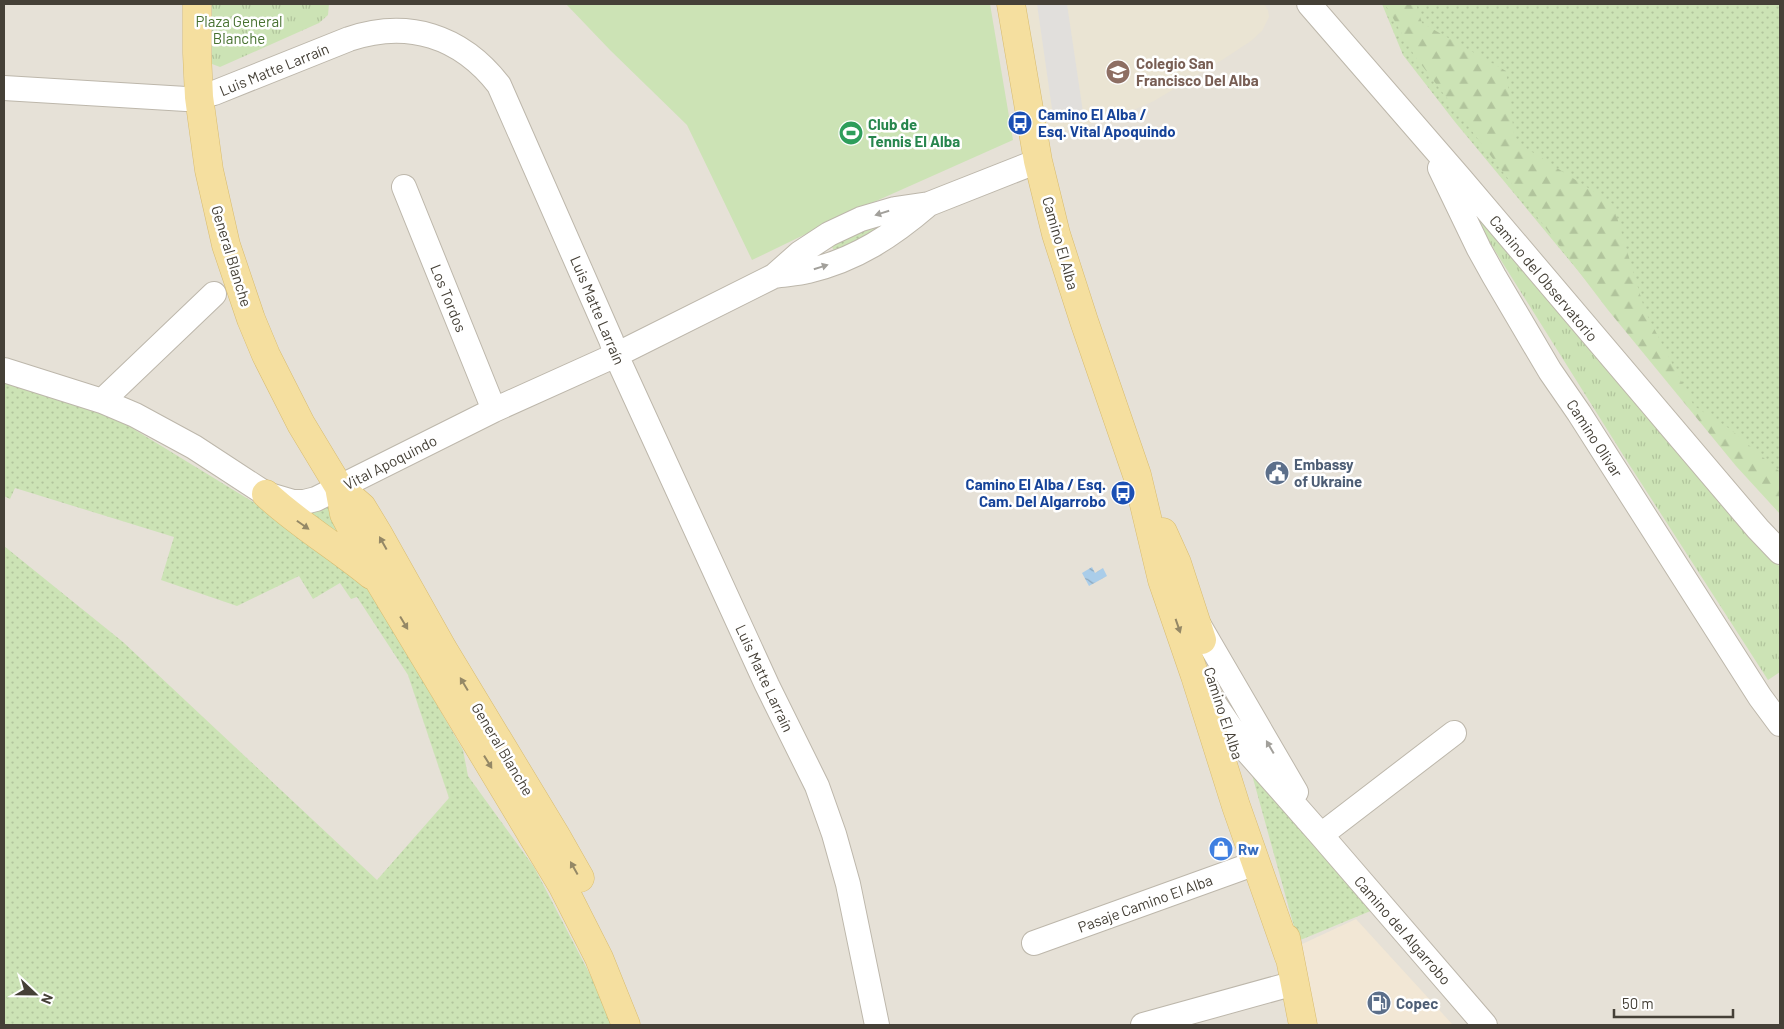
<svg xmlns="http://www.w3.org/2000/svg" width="1784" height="1029" font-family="Barlow,sans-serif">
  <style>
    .residential { fill: #e6e1d7 }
    .commercial { fill: #f2e7d5 }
    .education { fill: #eae4d3 }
    .grass { fill: url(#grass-dots) }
    .forest { fill: url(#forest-firs) }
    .park { fill: url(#park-tufts) }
    .pitch { fill: #cce3b5 }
    .parking { fill: #e1dfdc }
    .water { fill: url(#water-waves) }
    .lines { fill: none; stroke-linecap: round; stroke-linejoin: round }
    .minor-casing { stroke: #bdb7ab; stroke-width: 26 }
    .major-casing { stroke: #d8bc70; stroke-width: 29 }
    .minor { stroke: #fff; stroke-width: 24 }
    .major { stroke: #f5df9f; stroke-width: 28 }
    .oneway { fill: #a2a09b }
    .oneway2 { fill: #948866 }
    .labels { text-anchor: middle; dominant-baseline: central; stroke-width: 5; stroke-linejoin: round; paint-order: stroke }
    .park-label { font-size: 15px; fill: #477130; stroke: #fff }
    .education-label { font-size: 15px; font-weight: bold; fill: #785e54; stroke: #fff; text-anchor: start }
    .street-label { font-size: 15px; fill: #454037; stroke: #fff }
    .transit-label { font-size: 15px; font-weight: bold; fill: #164399; stroke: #fff; text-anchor: start }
    .leisure-label { font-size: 15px; font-weight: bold; fill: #27864d; stroke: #fff; text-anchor: start }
    .service-label { font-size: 15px; font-weight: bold; fill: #4e5e75; stroke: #fff; text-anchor: start }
    .shop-label { font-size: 15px; font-weight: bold; fill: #366cbe; stroke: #fff; text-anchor: start }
  </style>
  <defs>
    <pattern id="grass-dots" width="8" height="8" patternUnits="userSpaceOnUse" patternTransform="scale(1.25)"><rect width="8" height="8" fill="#cce3b5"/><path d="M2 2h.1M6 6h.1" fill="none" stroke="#b1c49c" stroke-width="1.8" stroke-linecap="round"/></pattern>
    <pattern id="forest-firs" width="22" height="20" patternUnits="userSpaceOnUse" patternTransform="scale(1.25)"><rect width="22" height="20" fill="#cce3b5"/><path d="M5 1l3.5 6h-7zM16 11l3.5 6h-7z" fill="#b1c49c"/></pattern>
    <pattern id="park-tufts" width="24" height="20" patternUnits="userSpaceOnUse" patternTransform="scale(1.25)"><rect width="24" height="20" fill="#cce3b5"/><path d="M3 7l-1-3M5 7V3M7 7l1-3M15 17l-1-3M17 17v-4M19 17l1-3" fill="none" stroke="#b1c49c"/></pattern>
    <pattern id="water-waves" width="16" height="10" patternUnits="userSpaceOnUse" patternTransform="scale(1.25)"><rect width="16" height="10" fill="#aacde9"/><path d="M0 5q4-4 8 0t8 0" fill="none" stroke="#8ca8be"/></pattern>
  </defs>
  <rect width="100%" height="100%" fill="#f2efe8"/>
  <path class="residential" d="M4,4H1780V1025H4Z"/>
  <path class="commercial" d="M1356,919L1453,1025H1314L1298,946Z"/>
  <path class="education" d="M1024,4H1264L1268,10L1269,17L1262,31L1251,41L1222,60L1154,101L1126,113L1048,136L1039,98Z"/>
  <path class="grass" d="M1382,4H1780V491L1699,417L1455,122L1403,55Z
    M887,224L863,242L835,252L832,247L857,226Z
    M4,383L109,414L281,519L370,589L463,750L468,776L534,867L609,1011L613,1025H4V546L123,642L377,880L449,798L408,675L357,597L351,599L340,583L313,599L299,576L237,606L161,580L174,537L15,488L10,499L4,496Z
    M323,504L333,506L364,563L308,513Z
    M1249,764L1373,910L1298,941Z"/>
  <path class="forest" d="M1385,4H1416L1422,23L1506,71L1515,141L1613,204L1645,311L1694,406L1730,429L1780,472V514L1736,466L1608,310L1414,55Z"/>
  <path class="park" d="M212,4H329L328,15L319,23L220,67L212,64Z
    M1460,195L1755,541L1780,567V672L1768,680L1625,458Z"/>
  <path class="pitch" d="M566,4H990L1013,140L847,214L752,260L687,125L610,50Z"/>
  <path class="parking" d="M1037,4H1067L1083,112L1053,116Z"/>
  <path class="water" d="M1092,567L1095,573L1103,568L1107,576L1089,586L1082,573Z"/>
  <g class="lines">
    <defs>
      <path id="minor" d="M1309,4L1460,178L1758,529L1780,552
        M4,88L186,99L214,93L349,39C408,19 461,36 499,85L611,340L616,355L767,685L817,786L834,834L848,884L877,1025
        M1440,168L1479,249L1494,276L1550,371L1579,413L1760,697L1780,724
        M404,187L494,410
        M774,276C785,274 797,274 808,271C856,260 893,235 929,204
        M4,370L102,401L135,415L194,447L266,494L293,502H304L316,499L494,410L616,355L774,276L800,253L829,234L861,219L895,209L929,204L1038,161
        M102,401L214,294
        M1196,620L1296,792
        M1203,687L1246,750L1321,835L1485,1025
        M1321,835L1454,733
        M1034,943L1256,863
        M1143,1025L1295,983"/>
      <path id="major" d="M197,4V53L199,97L209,170L226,245L251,319L266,355L301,424L339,487L344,514L379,581L562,885L599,958L626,1025
        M1011,4L1038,161L1056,234L1084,321L1137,475L1162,580L1195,676L1236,806L1289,957
        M339,487L362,507L379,535L443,649L555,834L580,878
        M266,494C298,524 337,547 371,575
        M1163,532L1177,563L1202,640
        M1286,938L1303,1025"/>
    </defs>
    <use href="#minor" class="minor-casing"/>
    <use href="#major" class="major-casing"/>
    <use href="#minor" class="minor"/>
    <use href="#major" class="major"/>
  </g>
  <defs><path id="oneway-solid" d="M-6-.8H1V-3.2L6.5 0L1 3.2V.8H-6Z" transform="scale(1.25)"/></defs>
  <g class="oneway">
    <use href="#oneway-solid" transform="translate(882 213) rotate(163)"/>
    <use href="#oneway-solid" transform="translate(821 267) rotate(-17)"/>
    <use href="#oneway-solid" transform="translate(1270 747) rotate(-120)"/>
  </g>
  <g class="oneway2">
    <use href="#oneway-solid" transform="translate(303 525) rotate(35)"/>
    <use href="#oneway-solid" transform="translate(383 543) rotate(-119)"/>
    <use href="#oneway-solid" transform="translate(404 623) rotate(59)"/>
    <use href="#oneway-solid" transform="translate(1178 626) rotate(71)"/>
    <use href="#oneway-solid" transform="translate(464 684) rotate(-121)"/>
    <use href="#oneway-solid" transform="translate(488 762) rotate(58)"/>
    <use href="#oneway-solid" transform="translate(574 868) rotate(-119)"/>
  </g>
  <defs>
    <symbol id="school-disc" viewBox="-11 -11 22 22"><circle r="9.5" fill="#8d6e63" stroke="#fff"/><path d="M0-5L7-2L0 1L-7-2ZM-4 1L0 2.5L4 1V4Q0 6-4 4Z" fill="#fff"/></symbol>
    <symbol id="bus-disc" viewBox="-11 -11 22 22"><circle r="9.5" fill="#1a4fb4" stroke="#fff"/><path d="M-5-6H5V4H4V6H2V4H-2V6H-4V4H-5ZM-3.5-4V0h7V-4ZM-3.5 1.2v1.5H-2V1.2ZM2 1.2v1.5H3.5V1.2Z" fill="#fff"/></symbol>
    <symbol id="stadium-disc" viewBox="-11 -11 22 22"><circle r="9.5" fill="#2e9e5b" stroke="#fff"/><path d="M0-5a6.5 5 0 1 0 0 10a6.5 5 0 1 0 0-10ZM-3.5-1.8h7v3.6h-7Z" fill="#fff"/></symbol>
    <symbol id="civic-disc" viewBox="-11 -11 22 22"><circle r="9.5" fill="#5c6f8a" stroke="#fff"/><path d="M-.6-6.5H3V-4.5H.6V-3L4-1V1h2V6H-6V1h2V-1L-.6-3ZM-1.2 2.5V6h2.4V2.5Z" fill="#fff"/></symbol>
    <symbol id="shop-disc" viewBox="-11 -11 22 22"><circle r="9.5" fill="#3f7fe0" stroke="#fff"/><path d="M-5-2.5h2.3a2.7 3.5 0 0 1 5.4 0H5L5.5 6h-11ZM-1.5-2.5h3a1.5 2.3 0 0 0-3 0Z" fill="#fff"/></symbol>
    <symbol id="fuel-disc" viewBox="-11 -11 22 22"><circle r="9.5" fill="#5c6f8a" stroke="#fff"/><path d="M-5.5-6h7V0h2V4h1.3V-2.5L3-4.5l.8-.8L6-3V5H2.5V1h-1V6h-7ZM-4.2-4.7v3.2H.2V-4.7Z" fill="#fff"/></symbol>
  </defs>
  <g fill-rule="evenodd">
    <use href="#school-disc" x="1104" y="58" width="28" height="28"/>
    <use href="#bus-disc" x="1006" y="109" width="28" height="28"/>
    <use href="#stadium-disc" x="837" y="119" width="28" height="28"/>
    <use href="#civic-disc" x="1263" y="459" width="28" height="28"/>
    <use href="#bus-disc" x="1109" y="479" width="28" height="28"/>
    <use href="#shop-disc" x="1207" y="835" width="28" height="28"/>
    <use href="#fuel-disc" x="1365" y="989" width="28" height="28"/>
  </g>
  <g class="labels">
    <g class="park-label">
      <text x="239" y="21">Plaza General<tspan x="239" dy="17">Blanche</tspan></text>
    </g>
    <g class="education-label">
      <text x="1136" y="63">Colegio San<tspan x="1136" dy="17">Francisco Del Alba</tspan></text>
    </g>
    <g class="street-label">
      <text transform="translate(274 69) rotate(-22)">Luis Matte Larraín</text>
      <text transform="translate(1061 243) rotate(74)">Camino El Alba</text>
      <text transform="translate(232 256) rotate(73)">General Blanche</text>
      <text transform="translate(1544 278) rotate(50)">Camino del Observatorio</text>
      <text transform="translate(449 298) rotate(68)">Los Tordos</text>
      <text transform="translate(598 310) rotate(67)">Luis Matte Larraín</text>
      <text transform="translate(1595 438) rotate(57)">Camino Olivar</text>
      <text transform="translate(390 462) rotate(-27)">Vital Apoquindo</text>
      <text transform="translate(765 678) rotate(65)">Luis Matte Larraín</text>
      <text transform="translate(1224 713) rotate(72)">Camino El Alba</text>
      <text transform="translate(503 749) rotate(59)">General Blanche</text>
      <text transform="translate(1145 903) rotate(-20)">Pasaje Camino El Alba</text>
      <text transform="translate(1403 930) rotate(49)">Camino del Algarrobo</text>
    </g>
    <g class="transit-label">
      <text x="1038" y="114">Camino El Alba /<tspan x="1038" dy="17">Esq. Vital Apoquindo</tspan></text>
      <text x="1106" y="484" text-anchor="end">Camino El Alba / Esq.<tspan x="1106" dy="17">Cam. Del Algarrobo</tspan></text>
    </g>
    <g class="leisure-label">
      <text x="868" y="124">Club de<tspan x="868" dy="17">Tennis El Alba</tspan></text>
    </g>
    <g class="service-label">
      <text x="1294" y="464">Embassy<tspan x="1294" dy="17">of Ukraine</tspan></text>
      <text x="1396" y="1003">Copec</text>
    </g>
    <g class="shop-label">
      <text x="1238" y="849">Rw</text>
    </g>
  </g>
  <rect width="1784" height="1029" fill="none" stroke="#454037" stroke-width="10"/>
  <g transform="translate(35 994) rotate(112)" stroke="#ffffff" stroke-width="4" paint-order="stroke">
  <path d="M0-4L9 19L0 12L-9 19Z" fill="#454037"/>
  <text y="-8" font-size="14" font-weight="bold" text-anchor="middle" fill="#454037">N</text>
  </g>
  <path d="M1614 1009v8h119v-8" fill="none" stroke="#454037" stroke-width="2.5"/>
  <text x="1622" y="1009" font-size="15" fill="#454037" stroke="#ffffff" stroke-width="4" paint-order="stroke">50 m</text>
</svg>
